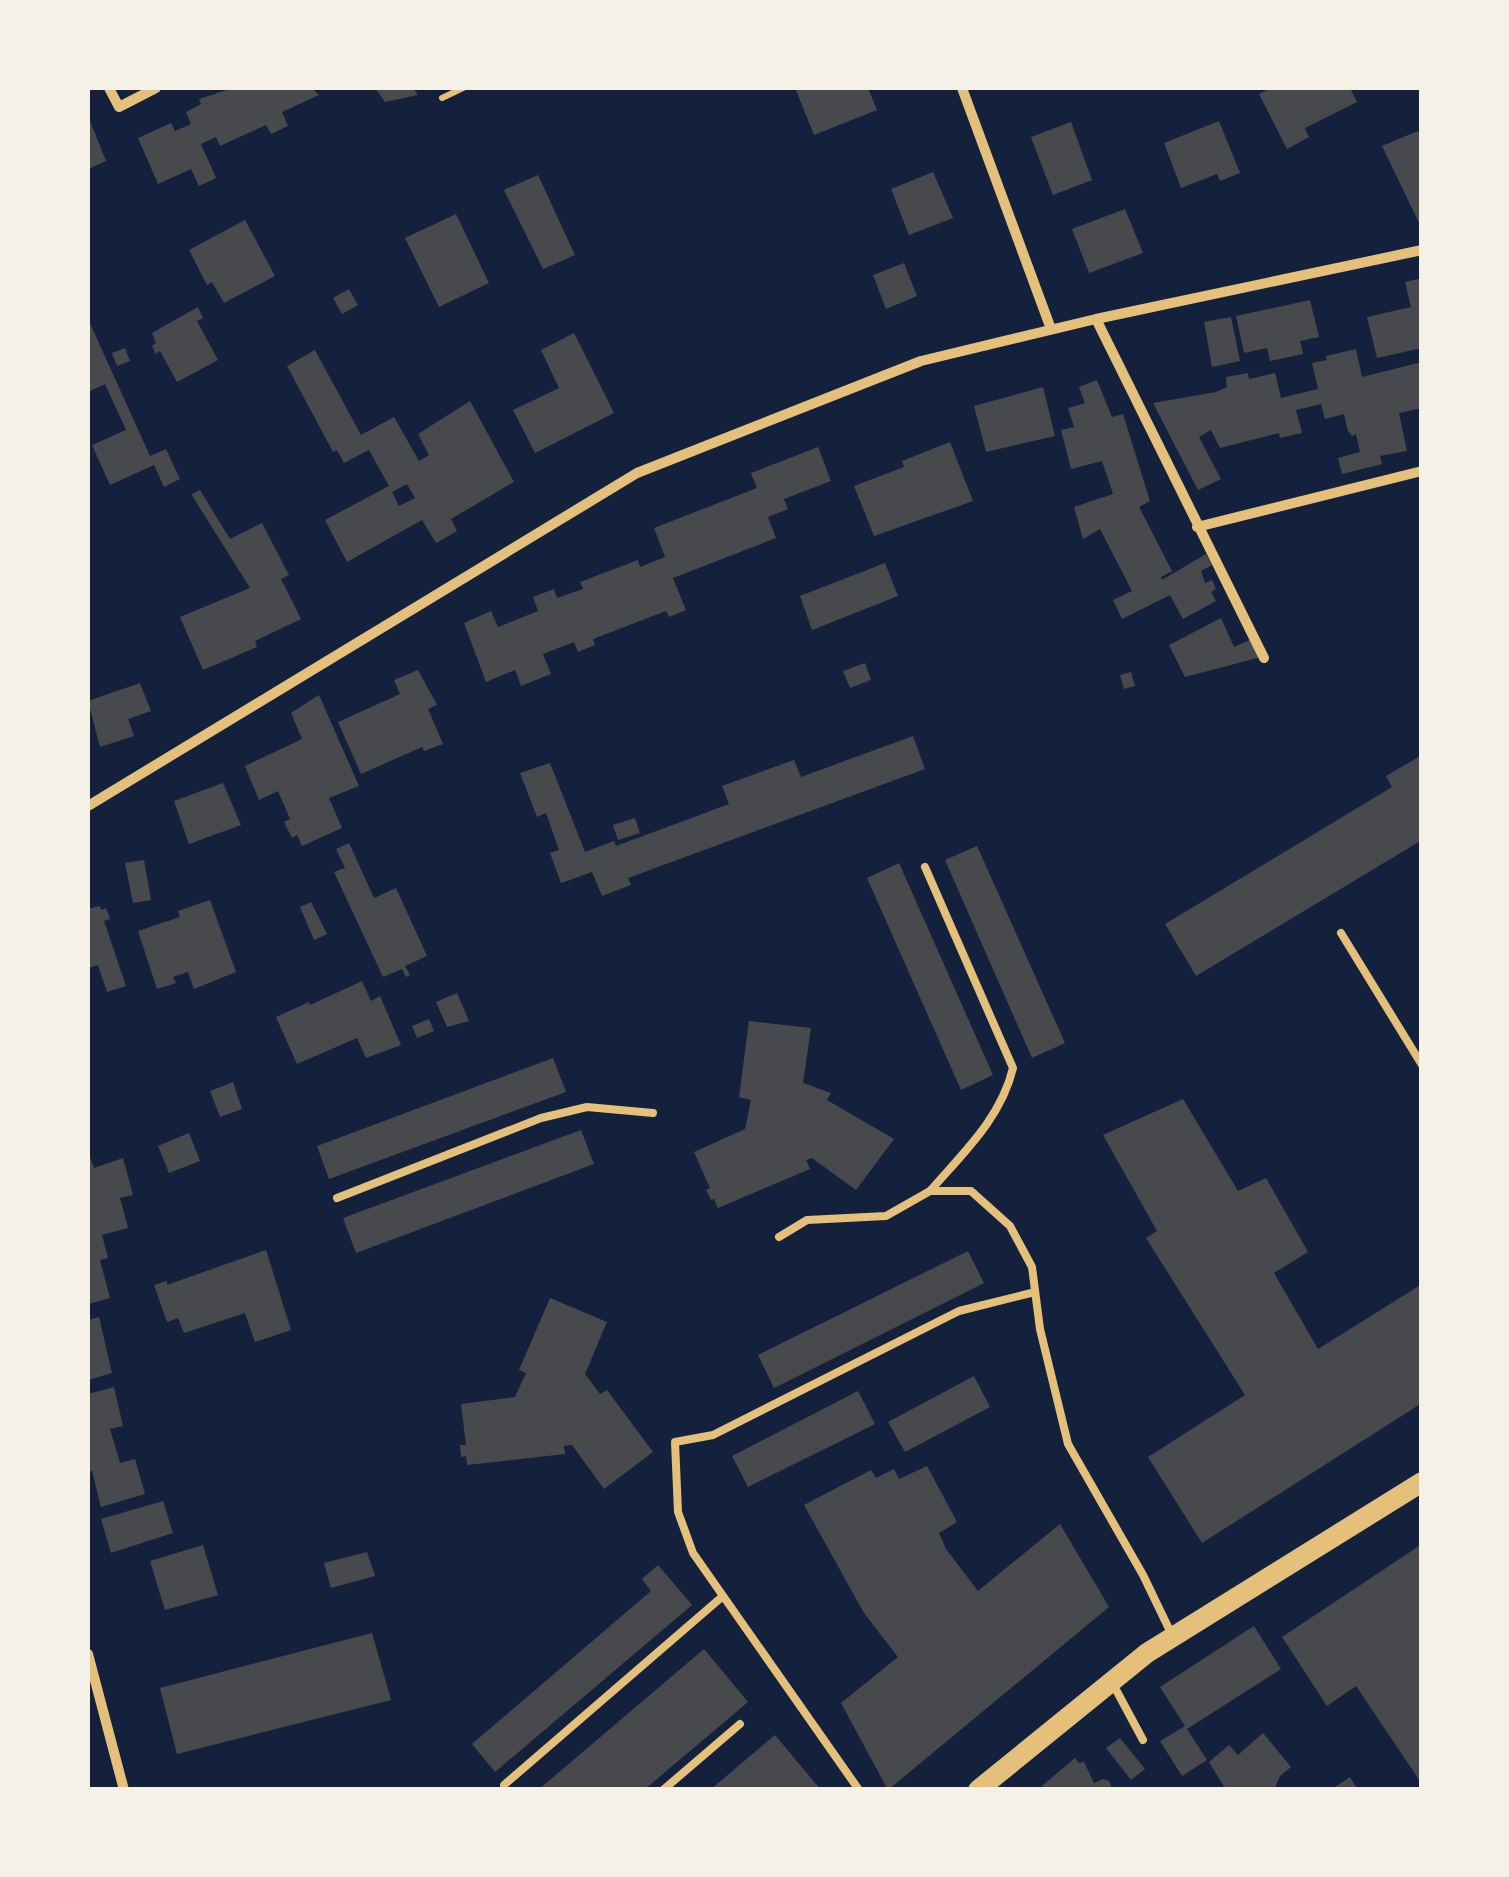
<svg xmlns="http://www.w3.org/2000/svg" width="1509" height="1877" font-family="Manrope,sans-serif">
  <style>
    .building { fill: #48494c; fill-rule: evenodd }
    .lines { fill: none; stroke-linecap: round; stroke-linejoin: round }
    .path { stroke: #e5c07b; stroke-width: 6 }
    .service { stroke: #e5c07b; stroke-width: 8 }
    .minor { stroke: #e5c07b; stroke-width: 10 }
    .secondary { stroke: #e5c07b; stroke-width: 20 }
  </style>
  <rect width="100%" height="100%" fill="#14213d"/>
  <path class="building" d="M233,88H312L319,95L282,112L288,126L271,134L266,125L220,146L216,137L201,144L216,178L199,186L191,169L158,184L138,138L171,123L175,131L191,124L186,112L201,104L199,99Z
    M375,88H413L418,95L385,102Z
    M795,88H868L877,110L814,135Z
    M1271,88H1350L1357,102L1305,128L1309,137L1287,149L1259,94Z
    M88,116L106,161L88,169Z
    M1219,121L1240,173L1220,181L1217,174L1181,188L1164,143Z
    M1071,122L1092,180L1053,195L1031,137Z
    M1418,131L1422,139V229L1382,146Z
    M933,172L953,218L909,235L891,189Z
    M538,175L575,255L543,269L504,190Z
    M1125,209L1143,253L1089,273L1072,229Z
    M456,214L489,283L439,307L405,238Z
    M245,220L275,276L224,303L212,282L207,285L189,250Z
    M904,263L917,296L886,309L873,275Z
    M1422,278V348L1377,358L1367,317L1411,307L1405,282Z
    M349,289L358,305L342,314L333,298Z
    M1310,300L1319,337L1300,341L1303,354L1270,361L1267,348L1244,353L1236,316Z
    M198,307L203,318L197,321L218,360L177,382L160,351L156,354L152,346L156,343L152,333Z
    M1231,317L1240,361L1212,367L1204,322Z
    M88,319L150,456L166,449L180,479L164,487L154,465L110,485L92,445L126,430L105,384L88,392Z
    M574,333L614,413L535,453L513,410L559,388L541,350Z
    M125,348L130,361L117,366L112,353Z
    M1356,349L1362,377L1422,362V408L1399,413L1407,451L1380,456L1382,464L1342,474L1338,458L1360,452L1356,434L1352,436L1348,431L1344,414L1325,419L1321,404L1296,410L1302,433L1280,438L1279,433L1220,448L1211,430L1199,437L1221,479L1198,490L1153,403L1216,392L1227,387L1226,377L1248,373L1249,379L1275,373L1281,398L1318,389L1312,363L1327,360L1326,356Z
    M315,350L361,435L394,417L419,461L429,455L418,434L470,401L514,482L451,519L457,531L436,543L422,520L347,562L325,520L389,486L369,450L344,463L337,450L333,452L287,366ZM407,484L415,498L399,506L392,492Z
    M1097,380L1112,417L1123,414L1150,501L1139,507L1172,571L1161,577L1162,580L1206,554L1212,565L1201,571L1205,583L1212,580L1216,589L1211,592L1216,601L1183,619L1170,595L1122,619L1113,600L1132,591L1100,529L1083,539L1074,507L1113,494L1102,461L1071,469L1061,430L1074,427L1068,408L1085,403L1079,387Z
    M1043,387L1055,436L986,452L974,406Z
    M950,442L973,501L874,536L854,486L904,467L902,461Z
    M818,447L831,481L784,499L788,509L768,517L776,538L673,578L686,610L669,617L666,611L593,639L595,645L578,652L574,642L543,654L551,674L521,686L515,670L486,682L464,623L491,611L498,627L538,611L533,597L554,589L557,598L583,589L580,582L638,560L640,567L665,557L654,528L757,488L751,473Z
    M200,490L230,539L262,523L289,575L281,579L301,619L255,641L257,647L203,670L180,617L250,588L193,497L192,494Z
    M885,563L898,596L812,630L800,596Z
    M1221,618L1234,647L1252,639L1261,657L1185,677L1169,645Z
    M865,663L871,680L850,688L843,671Z
    M418,670L437,705L428,709L443,744L424,751L422,747L361,774L338,722L400,694L394,680Z
    M1131,672L1135,686L1124,689L1120,675Z
    M140,683L151,711L128,719L134,736L100,747L88,701Z
    M319,695L359,786L329,798L342,828L302,846L297,835L292,838L284,822L290,819L278,791L259,800L245,766L302,739L291,713Z
    M913,736L925,769L628,878L631,885L602,896L592,872L561,883L550,853L559,850L546,813L537,817L520,773L550,763L585,852L614,841L616,846L729,804L722,786L794,760L801,777Z
    M1422,755V840L1196,976L1165,924L1392,787L1386,776Z
    M223,783L241,825L189,844L174,801Z
    M635,818L640,833L618,840L613,825Z
    M349,843L374,898L396,888L427,956L405,966L410,975L406,977L402,969L383,977L334,872L345,868L336,849Z
    M977,846L1065,1043L1032,1058L945,860Z
    M144,860L151,900L133,903L125,863Z
    M899,863L993,1075L961,1090L867,878Z
    M210,900L236,972L194,989L188,972L173,977L176,983L157,989L138,931L180,917L178,911Z
    M311,902L327,934L314,940L300,907Z
    M100,906L101,910L106,908L110,919L104,921L126,986L107,992L98,965L88,968V909Z
    M362,981L371,1001L380,996L401,1045L366,1058L357,1038L297,1064L276,1017L309,1002L310,1005Z
    M457,993L469,1021L447,1027L436,1002Z
    M429,1019L434,1031L417,1038L412,1026Z
    M749,1021L811,1028L803,1083L831,1093L827,1100L894,1139L856,1190L812,1158L806,1160L810,1169L718,1208L714,1199L711,1200L706,1190L710,1188L694,1152L745,1129L751,1100L739,1097Z
    M553,1058L566,1092L329,1179L317,1146Z
    M233,1082L242,1109L220,1117L210,1091Z
    M1183,1099L1238,1191L1266,1178L1308,1252L1274,1273L1318,1349L1422,1284V1403L1202,1543L1148,1457L1245,1395L1146,1238L1157,1231L1103,1135Z
    M581,1130L594,1164L356,1253L343,1218Z
    M189,1133L200,1161L169,1173L158,1146Z
    M88,1152L94,1168L123,1158L133,1195L120,1198L128,1228L102,1235L108,1258L100,1260L110,1298L88,1304Z
    M266,1250L291,1330L255,1342L245,1313L184,1333L178,1318L167,1322L154,1285L167,1281V1285Z
    M968,1251L984,1283L774,1388L758,1355Z
    M550,1298L607,1322L585,1374L600,1394L607,1390L653,1452L604,1489L572,1445L564,1446L565,1454L467,1465L466,1456L461,1457L460,1445H466L461,1404L515,1397L526,1373L519,1370Z
    M99,1317L112,1373L88,1380V1320Z
    M974,1376L990,1407L905,1452L888,1422Z
    M114,1387L123,1426L110,1429L120,1463L135,1459L145,1494L101,1507L92,1471L88,1472V1394Z
    M858,1391L875,1424L748,1487L732,1456Z
    M927,1466L957,1522L939,1533L946,1549L978,1591L1060,1524L1109,1607L888,1790L841,1703L898,1657L864,1613L804,1505L871,1470L876,1478L894,1469L899,1479Z
    M163,1501L173,1533L111,1553L101,1519Z
    M1422,1544V1784L1356,1686L1327,1706L1282,1637Z
    M203,1545L218,1595L165,1610L150,1561Z
    M367,1552L375,1576L331,1588L324,1563Z
    M658,1565L692,1605L495,1772L472,1744L651,1591L642,1579Z
    M1254,1626L1281,1669L1187,1729L1207,1760L1182,1776L1160,1741L1185,1726L1160,1687Z
    M372,1633L391,1700L177,1754L160,1688Z
    M704,1649L748,1702L644,1790H538Z
    M1263,1733L1291,1767L1280,1776L1274,1790H1226L1209,1762L1229,1745L1238,1755Z
    M775,1735L821,1790H710Z
    M1120,1738L1145,1769L1131,1780L1106,1748Z
    M1075,1758L1079,1763L1084,1762L1094,1783L1103,1779L1109,1781L1113,1790H1045L1042,1786Z
    M1350,1777L1358,1790H1331Z"/>
  <g class="lines">
    <path class="path" d="M442,98L463,88"/>
    <path class="service" d="M925,867L1013,1068C1001,1118 964,1152 930,1191
      M1341,933L1422,1065
      M337,1198L541,1118L587,1107L653,1113
      M779,1237L807,1220L886,1216L930,1191H971L1010,1226L1032,1267L1040,1329L1068,1444L1143,1575L1171,1633
      M1114,1686L1143,1740
      M504,1790V1785L723,1596
      M663,1790L740,1724
      M859,1790L693,1553L678,1512L675,1442L713,1435L959,1311L1035,1292"/>
    <path class="minor" d="M109,88L119,107L156,88
      M962,88L1051,329
      M1096,319L1264,658
      M1197,527L1422,471
      M88,806L637,473L921,361L1096,319L1422,250
      M88,1654L124,1790"/>
    <path class="secondary" d="M978,1790L1147,1653L1422,1482"/>
  </g>
  <rect width="1509" height="1877" fill="none" stroke="#f6f1e7" stroke-width="180"/>
</svg>
